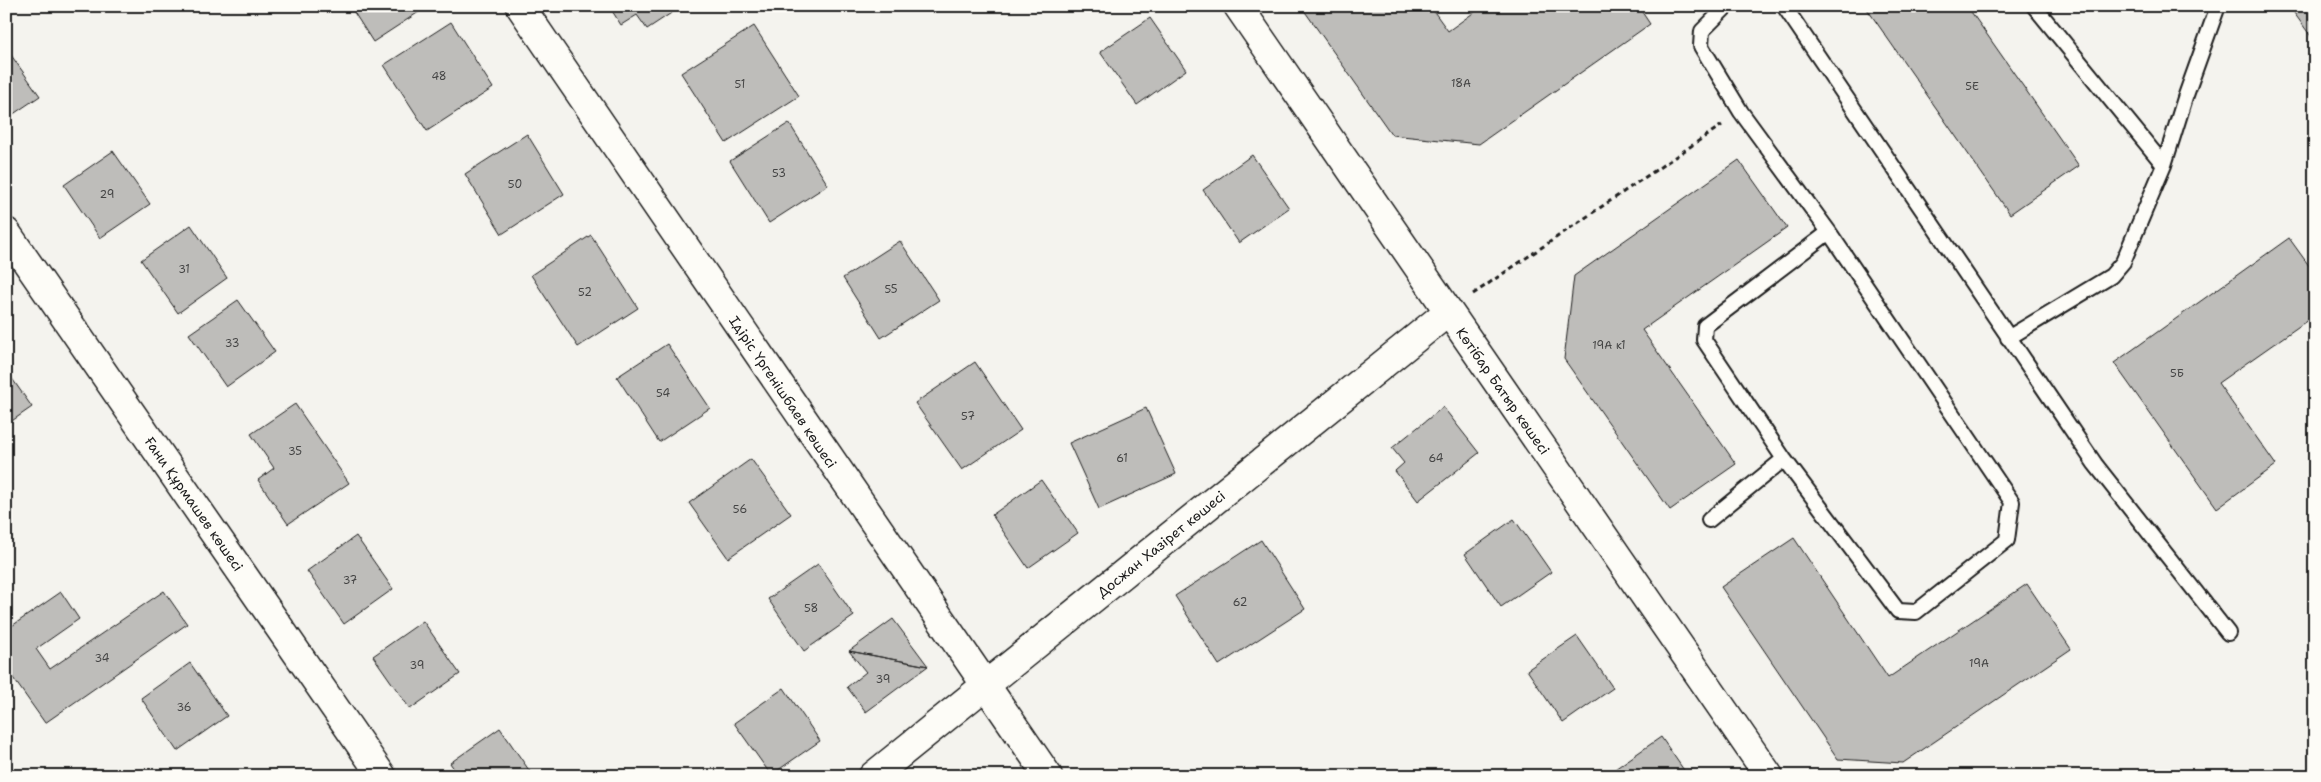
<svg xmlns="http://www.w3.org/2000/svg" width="2321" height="782" font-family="'Shantell Sans',sans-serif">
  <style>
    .building { fill: #bebdba; stroke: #1c1c1c }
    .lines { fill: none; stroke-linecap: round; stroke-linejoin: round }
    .lane-casing { stroke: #1c1c1c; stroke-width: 18 }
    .street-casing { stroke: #1c1c1c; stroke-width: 31 }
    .path { stroke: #1c1c1c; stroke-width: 3; stroke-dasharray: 5 4; stroke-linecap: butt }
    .lane { stroke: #fdfcf7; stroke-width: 14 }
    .street { stroke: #fdfcf7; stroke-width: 28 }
    .labels { text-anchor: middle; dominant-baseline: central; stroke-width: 4; stroke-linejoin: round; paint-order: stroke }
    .number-label { font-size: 11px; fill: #444 }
    .street-label { font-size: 14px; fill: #1c1c1c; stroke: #fdfcf7 }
  </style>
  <rect width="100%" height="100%" fill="#f4f3ee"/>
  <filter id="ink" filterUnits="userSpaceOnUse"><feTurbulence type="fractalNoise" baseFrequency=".02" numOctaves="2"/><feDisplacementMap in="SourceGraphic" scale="10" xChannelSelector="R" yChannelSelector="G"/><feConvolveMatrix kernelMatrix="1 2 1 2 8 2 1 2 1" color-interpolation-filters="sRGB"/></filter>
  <g filter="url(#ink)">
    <path class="building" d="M350,6H428L373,42Z
      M609,6H682L647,29L637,15L621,25Z
      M1301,6H1430L1448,31L1483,6H1638L1650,24L1479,144L1392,135Z
      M1865,6H1967L2079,166L2010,214Z
      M2289,6H2315V42Z
      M1150,18L1186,70L1137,105L1100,52Z
      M451,22L493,88L427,131L384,65Z
      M754,26L799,96L726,143L681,73Z
      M6,48L40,96L6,119Z
      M789,123L828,185L769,223L730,161Z
      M527,134L564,194L502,234L465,174Z
      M113,151L150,204L100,238L64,185Z
      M1252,155L1289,208L1239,243L1203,190Z
      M1739,160L1787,228L1642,330L1736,464L1670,510L1564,359L1574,276Z
      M191,225L227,278L178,313L141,260Z
      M591,235L638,308L578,347L531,275Z
      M2289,238L2315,274V315L2218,383L2276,465L2217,508L2114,363Z
      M900,241L939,300L881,338L843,278Z
      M238,300L275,352L226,387L189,334Z
      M667,344L710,408L659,442L617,377Z
      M975,362L1021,430L962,470L915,403Z
      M6,370L32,407L6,425Z
      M295,404L349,483L288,524L258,480L274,468L251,434Z
      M1443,407L1479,453L1418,501L1395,471L1404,463L1392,448Z
      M1146,408L1176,474L1099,509L1069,443Z
      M751,459L791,514L728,558L689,503Z
      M1041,480L1078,533L1028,568L992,515Z
      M1514,519L1551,572L1501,607L1465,554Z
      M356,536L393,589L344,624L307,571Z
      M1794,538L1888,678L2027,584L2071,649L1903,763L1838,759L1721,587Z
      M1261,540L1305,609L1219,665L1175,596Z
      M818,564L854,616L804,651L768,599Z
      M164,591L187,624L45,723L6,668V630L61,592L79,619L36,649L50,669Z
      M893,619L928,666L849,651Z
      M423,621L460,674L410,709L373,656Z
      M1577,636L1613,688L1563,723L1527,670Z
      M849,651L928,666L866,712L847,687L866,672Z
      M190,663L227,716L177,751L141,698Z
      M784,688L820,741L771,775L734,723Z
      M500,728L533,776H459L450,763Z
      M1661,737L1688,776H1615L1612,771Z"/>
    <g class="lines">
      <defs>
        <path id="lane" d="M1727,6L1702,31L1701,46L1741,112L1829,232L2012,502L2007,540L1916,612L1898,611L1784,459L1704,340L1705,326L1829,232
          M1784,6L2095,464L2228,633
          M2034,6L2164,165
          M2008,338L2111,276L2123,262L2164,165L2185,98L2218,6
          M1709,520L1784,459"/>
        <path id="street" d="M520,6L1048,776
          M1238,6L1769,776
          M6,232L382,776
          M873,776L1448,312"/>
      </defs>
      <use href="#lane" class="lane-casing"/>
      <use href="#street" class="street-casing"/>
      <path class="path" d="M1473,294L1722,125"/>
      <use href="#lane" class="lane"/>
      <use href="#street" class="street"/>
    </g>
  </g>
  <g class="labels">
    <g class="number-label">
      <text x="439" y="76">48</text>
      <text x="1461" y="83">18А</text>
      <text x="740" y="84">51</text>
      <text x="1972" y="86">5Е</text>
      <text x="779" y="173">53</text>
      <text x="515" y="184">50</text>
      <text x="107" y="194">29</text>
      <text x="184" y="269">31</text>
      <text x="891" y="289">55</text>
      <text x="585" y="292">52</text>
      <text x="232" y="343">33</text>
      <text x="1609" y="345">19А к1</text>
      <text x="2177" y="373">5Б</text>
      <text x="663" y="393">54</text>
      <text x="968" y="416">57</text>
      <text x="295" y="451">35</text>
      <text x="1122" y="458">61</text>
      <text x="1436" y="458">64</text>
      <text x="740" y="509">56</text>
      <text x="350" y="580">37</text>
      <text x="1240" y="602">62</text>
      <text x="811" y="608">58</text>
      <text x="102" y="658">34</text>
      <text x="1979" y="663">19А</text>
      <text x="417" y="665">39</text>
      <text x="883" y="679">39</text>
      <text x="184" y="707">36</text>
    </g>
    <g class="street-label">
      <text transform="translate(1503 391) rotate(55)">Көтібар Батыр көшесі</text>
      <text transform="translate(783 392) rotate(56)">Ідіріс Үргенішбаев көшесі</text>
      <text transform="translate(194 504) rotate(55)">Ғани Құрмашев көшесі</text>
      <text transform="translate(1161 544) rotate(-39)">Досжан Хазірет көшесі</text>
    </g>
  </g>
  <rect width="2321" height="782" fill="none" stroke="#fdfcf7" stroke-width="25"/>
  <rect x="12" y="12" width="2296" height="757" fill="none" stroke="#1c1c1c" stroke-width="2" filter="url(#ink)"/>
</svg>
